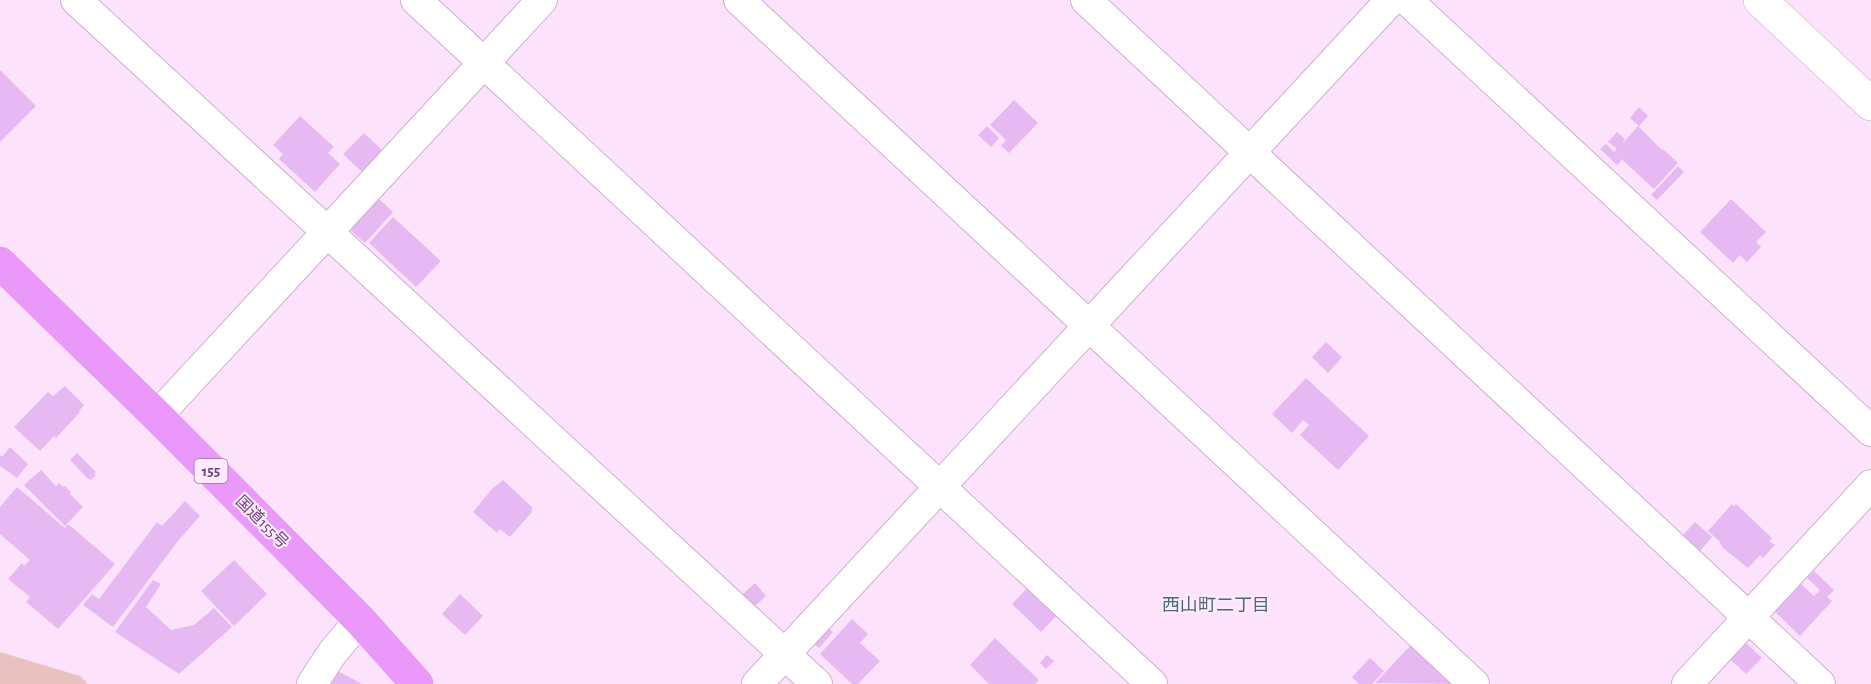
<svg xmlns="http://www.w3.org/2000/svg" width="1871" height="684" font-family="'Alegreya Sans','Noto Sans JP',sans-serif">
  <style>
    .green { fill: #eac1c1 }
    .building { fill: #e7b9f2 }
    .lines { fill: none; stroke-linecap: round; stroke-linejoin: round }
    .minor-casing { stroke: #cdaed3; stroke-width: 32 }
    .tertiary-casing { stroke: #cdaed3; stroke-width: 34 }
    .trunk-casing { stroke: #fff; stroke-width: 34 }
    .minor { stroke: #fff; stroke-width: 30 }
    .tertiary { stroke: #fff; stroke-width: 33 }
    .trunk { stroke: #ea98f9; stroke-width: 33 }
    .labels { text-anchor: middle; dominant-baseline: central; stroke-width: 4.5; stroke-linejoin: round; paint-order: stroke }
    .shield { fill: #ffe9ff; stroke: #97789e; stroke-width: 1.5 }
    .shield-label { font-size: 15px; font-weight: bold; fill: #6a4875 }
    .street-label { font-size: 16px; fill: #6a4875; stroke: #ffe9ff }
    .neighbourhood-label { font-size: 18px; fill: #4a6d70; stroke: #ffe9ff }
  </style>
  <rect width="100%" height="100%" fill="#fde2fc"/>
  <path class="green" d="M0,652L80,676L88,684H0Z"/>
  <path class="building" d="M0,70L36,106L0,142Z
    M1014,100L1038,123L1009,153L1001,146L1006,140L990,125Z
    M1639,107L1648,116L1639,126L1630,118Z
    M300,116L334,147L328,153L340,164L315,192L279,159L283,154L273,145Z
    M987,126L999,138L991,147L978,135Z
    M1638,126L1662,150L1663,149L1678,163L1654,189L1616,154L1622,160L1617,165L1600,149L1606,144L1614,152L1617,149L1608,142L1617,132L1625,139L1621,145Z
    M364,133L382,150L362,172L343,154Z
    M1678,166L1684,172L1657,200L1651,195Z
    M378,198L393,212L365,243L349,229Z
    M1731,199L1766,232L1756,242L1761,247L1747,262L1740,255L1733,263L1700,232Z
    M393,217L441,261L416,287L369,243Z
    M1326,342L1342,357L1328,373L1312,357Z
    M1306,378L1369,436L1338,470L1300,435L1309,425L1303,420L1292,433L1272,414Z
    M65,386L84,405L79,411L80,412L56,438L54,436L40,451L14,427L48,392L53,396Z
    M10,447L28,464L17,478L0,466V455L2,457Z
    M77,453L96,472L94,473L96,475L91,480L88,479L70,460Z
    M41,470L56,486L59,483L63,487L65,486L71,492L70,494L83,507L65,526L24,485Z
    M503,480L533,508L531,510L532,512L510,537L500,529L497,533L473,512L493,488Z
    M17,487L65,528L68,524L115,564L58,629L26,602L30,597L8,579L22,563L24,566L30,560L0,534V507Z
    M185,501L200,516L178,541L113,627L83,605L92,594L99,599L157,522L162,526Z
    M1732,504L1734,506L1736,504L1772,538L1769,541L1775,545L1763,558L1760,555L1748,568L1723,548L1719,541L1708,531Z
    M1695,522L1712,537L1699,552L1682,536Z
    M234,560L267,594L234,626L201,591Z
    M1814,571L1834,590L1827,597L1832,601L1800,636L1773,610L1799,582L1814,596L1820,590L1807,578Z
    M153,580L161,584L146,607L171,630L194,625L214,608L232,627L179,674L115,632Z
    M755,583L766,596L754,607L743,594Z
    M1029,586L1058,614L1041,632L1012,604Z
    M460,594L483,616L465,635L442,614Z
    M852,619L868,634L860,643L880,661L858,684H852L820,654Z
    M827,627L833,632L819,648L813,643Z
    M995,638L1039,680L1035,684H989L970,665Z
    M1744,641L1762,658L1746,674L1728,657Z
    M1411,645L1453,684L1375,683Z
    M1047,655L1054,661L1046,669L1040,663Z
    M1370,658L1384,671L1372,684H1359L1352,677Z
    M334,669L362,684H326Z"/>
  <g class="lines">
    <defs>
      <path id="minor" d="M76,0L817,684
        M416,0L1152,684
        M739,0L1474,684
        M1086,0L1820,684
        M1407,0L1871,431
        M157,416L542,0
        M312,684L333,652L360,620
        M757,684L1391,0
        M1687,684L1871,485"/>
      <path id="tertiary" d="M1760,0L1871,104"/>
      <path id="trunk" d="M0,263L157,416L360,620L417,684"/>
    </defs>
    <use href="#minor" class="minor-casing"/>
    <use href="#tertiary" class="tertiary-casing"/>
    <use href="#trunk" class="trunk-casing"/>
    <use href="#minor" class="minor"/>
    <use href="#tertiary" class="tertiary"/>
    <use href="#trunk" class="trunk"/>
  </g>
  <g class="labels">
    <rect class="shield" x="194.5" y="459" width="33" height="24" rx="4.5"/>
    <g class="shield-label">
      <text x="211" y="471">155</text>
    </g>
    <g class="street-label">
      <text transform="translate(262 522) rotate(45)">国道155号</text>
    </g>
    <g class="neighbourhood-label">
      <text x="1216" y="606">西山町二丁目</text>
    </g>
  </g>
</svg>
